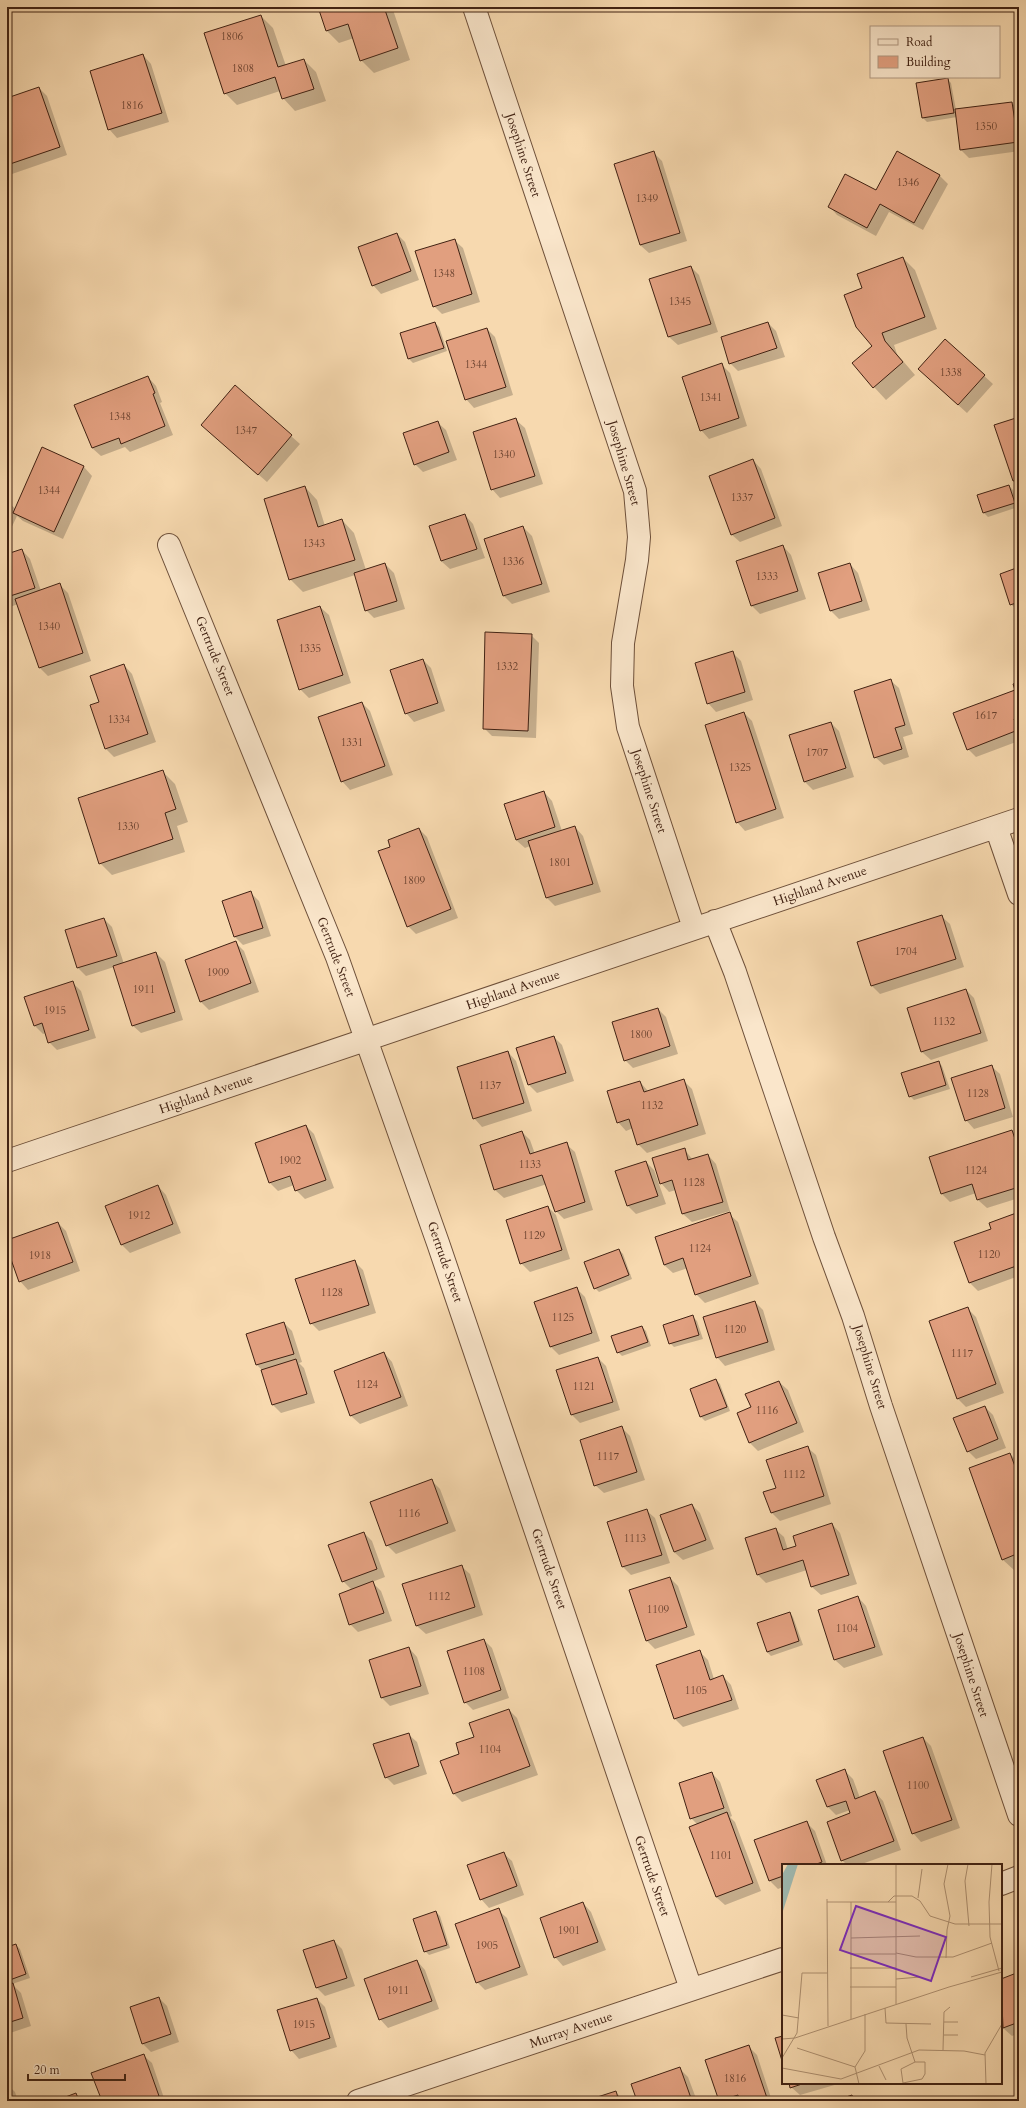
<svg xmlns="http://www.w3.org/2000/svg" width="1026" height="2108" font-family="Cardo,serif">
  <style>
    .shadow { fill: #0003 }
    .building { fill: #e19f7f; stroke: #412213 }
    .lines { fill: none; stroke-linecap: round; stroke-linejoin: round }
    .minor-casing { stroke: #6e503a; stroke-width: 24 }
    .minor { stroke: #fae6cb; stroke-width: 22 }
    .labels { text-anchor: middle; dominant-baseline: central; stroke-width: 3.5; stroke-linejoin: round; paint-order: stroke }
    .number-label { font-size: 11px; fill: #69412e }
    .street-label { font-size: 13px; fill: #412213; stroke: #fae6cb }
    .inset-road { fill: none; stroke: #ae9071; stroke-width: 1 }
    .view { fill: #7b2cbf; fill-opacity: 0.15; stroke: #7b2cbf; stroke-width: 2 }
    .inset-edge { fill: none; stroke: #412213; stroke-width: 2 }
  </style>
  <rect width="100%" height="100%" fill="#f7d9af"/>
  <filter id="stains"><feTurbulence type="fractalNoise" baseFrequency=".005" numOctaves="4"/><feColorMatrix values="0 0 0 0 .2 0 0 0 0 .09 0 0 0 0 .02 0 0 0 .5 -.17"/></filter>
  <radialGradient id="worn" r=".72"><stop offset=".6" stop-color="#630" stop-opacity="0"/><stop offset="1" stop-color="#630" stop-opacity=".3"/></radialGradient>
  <path class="shadow" d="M319,7H392L410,60L374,73L361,60L354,38L339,43L326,30Z
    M261,16L273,28L286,66L304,60L316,72L326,101L295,111L283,98L280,91L237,105L225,93Z
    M143,55L151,64L169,122L117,138L109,129Z
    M947,79L951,83L956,110L1012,103L1019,110V151L969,158L961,150L957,117L927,122L923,118Z
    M39,88L47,96L67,155L12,174L7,170V99Z
    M653,152L662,161L687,241L649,253L640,245L615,164Z
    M939,175L948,184L923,230L889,212L876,236L837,215L829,206Z
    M397,234L405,242L419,280L381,294L373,285Z
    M454,240L463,248L480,302L442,314L434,306Z
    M903,258L915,270L937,329L894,345L897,354L915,375L886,400L874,387V347L864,288Z
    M691,267L699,275L718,332L678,345L669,337L651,280Z
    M435,323L439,327L447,351L413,363L409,359L401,334Z
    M768,323L776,331L785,357L738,371L730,363Z
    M487,329L495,337L513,395L474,408L466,399Z
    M945,340L993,384L967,413L927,377Z
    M721,364L730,373L747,426L709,439L701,430Z
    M148,377L156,386L162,402L160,403L173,435L130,452L125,447L101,456L92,448Z
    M235,386L300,444L267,482L210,433Z
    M1019,418V486L1013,481Z
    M516,420L525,428L543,484L500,498L492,489Z
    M437,422L446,430L457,460L423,472L415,464Z
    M43,449L84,467L92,476L63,539L23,521L17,516L7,537V502L16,509Z
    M753,460L761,469L782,526L740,542L731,534Z
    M1009,486L1013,490L1018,507L988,517L984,513L978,496Z
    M305,487L317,500L325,526L342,520L354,533L366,570L385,564L394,573L405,609L374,618L366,610L355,575L303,592L290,579Z
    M465,515L473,524L485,558L450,569L441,561L430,527Z
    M523,527L532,536L550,592L512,604L504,596L485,540Z
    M783,546L791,555L806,599L760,614L752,606Z
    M22,550L30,559L41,591L59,584L68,593L91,661L48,676L39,667L18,604L10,607L7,604V555Z
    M850,564L858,573L870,610L839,619L831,611L819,574Z
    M1019,568V607L1015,608L1011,604Z
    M320,607L329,615L351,683L309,698L300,689Z
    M531,635L539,643L536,738L492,736L484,728Z
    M732,652L741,661L753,700L716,712L708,703Z
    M423,660L431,668L445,711L414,722L406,713Z
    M124,665L132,674L156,742L114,757L106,749L100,702Z
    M890,680L899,688L913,734L903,737L909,757L884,765L875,757Z
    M1019,683V741L976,757L968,749L1017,690Z
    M362,703L370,711L393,775L350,790L342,781Z
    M744,713L752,721L784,818L745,831L737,822Z
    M831,723L839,731L854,777L813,790L805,782L790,736Z
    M163,772L175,784L188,822L177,826L185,852L112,875L100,863Z
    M544,792L552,801L562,831L575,827L583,836L601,892L555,906L547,898L530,846L525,848L516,840Z
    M419,829L427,837L458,918L416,934L408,926L392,847Z
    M251,893L259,901L271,936L243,945L235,937L223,902Z
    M941,916L950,924L964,967L880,994L872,986L858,942Z
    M104,919L112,927L124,964L156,953L165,962L183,1020L141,1033L132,1025L114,967L86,976L78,968L66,931Z
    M236,943L244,951L259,992L209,1010L201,1002Z
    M72,982L81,991L96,1038L57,1050L49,1042L46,1033L43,1034L35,1026Z
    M966,990L974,998L988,1041L931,1060L922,1052L908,1009Z
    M658,1009L666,1017L678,1054L633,1068L625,1060Z
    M554,1037L562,1045L574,1081L537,1093L529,1085Z
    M508,1052L516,1061L532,1111L482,1127L474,1118Z
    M938,1062L942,1066L950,1089L914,1100L910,1096Z
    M991,1066L1000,1074L1013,1117L974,1129L966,1120Z
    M683,1080L692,1089L706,1134L647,1153L638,1144L633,1128L626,1131L618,1122L640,1082L648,1091Z
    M306,1126L314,1134L334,1188L305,1199L296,1190L294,1185L278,1191L270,1183Z
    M1012,1131L1019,1138V1198L987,1208L978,1200L976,1193L950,1202L941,1193Z
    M522,1132L530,1140L535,1154L566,1144L575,1152L593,1210L564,1219L556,1211L547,1184L504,1198L495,1190L481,1145Z
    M684,1149L693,1160L708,1155L716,1164L730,1211L692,1222L683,1214L676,1190L669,1192L661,1183Z
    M646,1162L654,1170L666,1204L636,1214L628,1206Z
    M158,1186L166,1195L181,1233L130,1253L122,1245Z
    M548,1207L556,1215L570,1259L530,1272L521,1263Z
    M1019,1213V1276L978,1291L970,1283L993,1230Z
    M729,1214L738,1222L759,1284L705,1303L696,1294L688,1268L673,1273L664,1265Z
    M58,1223L66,1231L80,1271L28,1290L20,1281L7,1241Z
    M619,1250L623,1254L632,1279L599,1292L595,1288Z
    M354,1261L363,1270L376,1313L319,1331L311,1323Z
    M577,1289L585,1297L600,1341L559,1355L551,1347L535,1303Z
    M755,1302L763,1310L775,1350L725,1366L717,1357Z
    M967,1308L976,1317L1004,1393L966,1407L958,1399Z
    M693,1317L697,1321L703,1339L674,1347L670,1343Z
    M284,1323L292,1331L302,1362L299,1363L304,1368L315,1403L281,1413L273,1405L263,1371L257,1365L247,1335Z
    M642,1327L646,1331L651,1346L622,1356L618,1352Z
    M384,1353L392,1362L408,1406L360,1424L351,1416L335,1372Z
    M598,1358L606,1366L620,1410L580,1423L572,1415Z
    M716,1380L720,1384L730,1411L705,1421L701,1417L691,1389Z
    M779,1382L788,1390L804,1432L758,1451L749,1442Z
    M985,1407L993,1415L1006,1448L976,1459L968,1451Z
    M622,1428L630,1436L645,1480L604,1493L595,1485Z
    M807,1447L816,1455L831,1504L780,1521L771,1512L777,1489Z
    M1010,1454L1019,1463V1570L1015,1571L1002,1559Z
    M432,1481L440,1489L456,1531L396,1554L387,1545Z
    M692,1505L700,1513L714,1549L683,1560L674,1552Z
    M646,1510L655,1518L670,1563L631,1575L623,1567L609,1522Z
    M832,1524L840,1533L857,1584L821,1595L812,1587L807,1570L766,1583L758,1575L746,1538L775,1529L784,1537L788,1550L797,1547Z
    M364,1533L372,1541L385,1577L372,1582L381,1591L392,1621L358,1632L350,1624L352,1590L343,1581Z
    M461,1566L470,1574L483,1615L426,1634L417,1626L404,1585Z
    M670,1578L678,1586L695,1635L655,1649L646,1640Z
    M858,1597L866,1606L883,1655L844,1668L835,1660L819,1610Z
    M790,1613L793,1617L803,1645L771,1656L767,1652Z
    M484,1640L492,1648L509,1698L473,1710L465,1702Z
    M409,1648L417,1657L429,1694L390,1706L382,1698Z
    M700,1652L708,1660L714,1679L723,1676L731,1685L739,1709L683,1727L675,1719Z
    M509,1710L517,1718L538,1775L462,1802L454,1794L442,1761L460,1754L475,1737Z
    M408,1734L417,1742L427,1774L394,1785L386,1777Z
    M923,1738L931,1746L960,1828L921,1842L913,1833Z
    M844,1770L853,1779L860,1798L875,1792L883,1801L901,1850L859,1865H847L842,1860L851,1814L850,1810L836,1815L828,1807L818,1780Z
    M712,1773L720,1782L732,1816L730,1817L735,1822L761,1891L725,1905L716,1897L697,1824L691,1818Z
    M806,1822L815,1831L827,1865H783V1887L778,1889L770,1881Z
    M503,1853L512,1861L524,1895L489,1908L481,1899Z
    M583,1903L591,1912L606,1950L563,1966L555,1957Z
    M498,1910L507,1918L528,1975L485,1990L477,1982Z
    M436,1912L440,1916L450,1948L429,1955L425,1951Z
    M334,1941L342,1949L355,1986L325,1996L317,1988Z
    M16,1945L20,1949L30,1978L12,1984L21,1993L31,2026L7,2034V1948Z
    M417,1961L425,1970L439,2009L388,2028L380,2019Z
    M1019,1973V2033L1012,2036L1003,2028L1001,2021V1980Z
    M159,1998L167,2006L179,2042L151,2052L143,2044Z
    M317,1999L325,2007L337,2047L299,2059L291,2050Z
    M749,2047L757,2055L772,2101H720L706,2061Z
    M143,2055L152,2063L165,2101H103Z
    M679,2068L688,2077L697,2101H638Z
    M790,2083H837L838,2084L800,2095L791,2087Z
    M7,2084L15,2092L18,2101H7Z
    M616,2092L624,2101H588Z
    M76,2094L83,2101H58Z"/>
  <path class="building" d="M318,7H384L398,48L360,61L348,24L326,31Z
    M261,15L278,67L304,59L314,89L282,99L275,77L224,94L204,33Z
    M143,54L162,113L108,130L90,71Z
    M948,78L954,113L922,118L916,83Z
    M39,87L60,147L7,165V98Z
    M1012,102L1018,142L960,150L955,109Z
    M654,151L680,233L640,245L614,164Z
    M897,151L940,175L914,223L880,204L867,228L828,207L845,174L876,190Z
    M397,233L411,271L372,286L358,247Z
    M455,239L472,294L433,307L415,251Z
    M903,257L925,317L882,333L885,341L903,362L873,388L852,363L872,346L856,327L844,295L862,288L857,274Z
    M691,266L711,324L668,337L649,279Z
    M435,322L444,348L408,359L400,333Z
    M768,322L777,348L729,364L721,337Z
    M487,328L506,387L465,400L446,341Z
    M945,339L985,375L958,405L918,369Z
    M722,363L739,418L700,431L682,377Z
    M148,376L155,393L153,394L165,426L121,444L119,438L92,448L74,405Z
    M235,385L292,435L258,475L201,425Z
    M1019,417V479L1013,481L994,425Z
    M516,418L535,476L491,490L473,432Z
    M438,421L449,452L414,465L403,433Z
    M42,447L84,466L54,532L13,513Z
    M753,459L775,518L731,535L709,476Z
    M1009,485L1015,503L983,513L977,495Z
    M305,486L318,527L342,519L355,560L289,580L264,499Z
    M465,514L477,549L441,561L429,526Z
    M523,526L542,584L503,596L484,539Z
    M783,545L798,591L751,606L736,561Z
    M22,549L35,588L7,597V554Z
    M385,563L397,601L365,611L354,573Z
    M850,563L862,601L830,611L818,573Z
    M1019,567V602L1010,605L1000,574Z
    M60,583L83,653L39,668L15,599Z
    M320,606L343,675L299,690L277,620Z
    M485,632L532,634L528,731L483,729Z
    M733,651L745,692L707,704L695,663Z
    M423,659L438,703L405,714L390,670Z
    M124,664L148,734L105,749L90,705L99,702L90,676Z
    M891,679L905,725L895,728L902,749L874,758L854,691Z
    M1019,682V717L1014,719L1018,730L967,750L953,713L1015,690L1013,684Z
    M362,702L385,766L341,782L318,717Z
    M744,712L776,809L736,823L705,725Z
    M831,722L846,768L804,782L789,735Z
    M163,770L176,809L165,813L173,839L99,864L78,798Z
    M544,791L555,827L516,840L504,804Z
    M575,826L593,884L546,898L528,841Z
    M419,828L451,909L407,927L378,851L390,847L388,840Z
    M251,891L263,928L234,937L222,901Z
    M942,915L956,959L871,986L857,942Z
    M104,918L117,956L77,968L65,930Z
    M236,941L251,983L200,1002L185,960Z
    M156,952L175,1012L132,1026L113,966Z
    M73,981L89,1030L48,1043L42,1023L34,1026L24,997Z
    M966,989L981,1033L921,1052L907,1008Z
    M658,1008L670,1046L624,1061L612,1022Z
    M554,1036L566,1073L528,1085L516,1048Z
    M508,1051L524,1103L473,1119L457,1067Z
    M939,1061L946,1085L909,1097L901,1073Z
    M992,1065L1005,1108L965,1121L951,1078Z
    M684,1079L698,1125L637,1145L629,1119L617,1123L607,1091L640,1081L644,1092Z
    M306,1125L326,1180L295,1191L290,1176L269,1183L255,1143Z
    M1012,1130L1019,1151V1187L977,1200L972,1184L941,1194L929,1157Z
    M522,1131L530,1154L567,1142L585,1202L555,1212L542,1175L494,1190L480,1145Z
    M685,1148L688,1160L708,1154L723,1202L682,1214L672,1180L660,1184L652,1158Z
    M646,1161L658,1196L627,1206L615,1171Z
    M158,1185L173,1224L121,1245L105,1206Z
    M548,1206L562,1250L520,1264L506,1220Z
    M730,1212L751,1276L695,1295L683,1258L664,1265L655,1237Z
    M1019,1212V1265L969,1283L954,1242L991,1229L989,1223Z
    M58,1222L73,1262L19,1282L7,1248V1240Z
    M619,1249L629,1275L594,1289L584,1262Z
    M355,1260L369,1305L310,1324L295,1279Z
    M577,1287L592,1333L550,1347L534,1302Z
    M755,1301L768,1342L716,1358L703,1317Z
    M968,1307L996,1384L957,1399L929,1321Z
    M693,1315L699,1335L669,1344L663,1325Z
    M284,1322L294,1354L256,1365L246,1334Z
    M642,1326L648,1342L617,1353L611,1336Z
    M384,1352L401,1397L350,1416L334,1371Z
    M598,1357L613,1402L571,1415L556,1370Z
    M296,1359L307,1394L272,1405L261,1370Z
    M716,1379L727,1407L700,1417L690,1389Z
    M779,1381L797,1423L749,1443L737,1413L751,1407L745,1394Z
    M985,1406L998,1439L967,1452L953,1418Z
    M622,1426L637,1472L594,1486L580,1440Z
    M808,1446L824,1496L771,1513L763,1492L776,1488L766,1460Z
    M1010,1453L1019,1477V1553L1002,1560L969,1468Z
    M432,1479L448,1523L386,1546L370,1502Z
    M692,1504L706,1540L674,1552L660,1515Z
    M647,1509L662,1555L622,1567L607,1522Z
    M832,1523L849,1575L811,1587L803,1560L757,1575L745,1538L776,1528L783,1550L796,1546L793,1536Z
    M364,1532L377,1569L342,1582L328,1545Z
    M462,1565L475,1607L416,1626L402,1584Z
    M670,1577L687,1627L646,1641L629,1590Z
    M373,1581L384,1613L349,1625L339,1594Z
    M858,1596L875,1647L834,1660L818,1610Z
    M790,1612L799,1641L767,1652L757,1623Z
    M484,1639L501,1690L464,1703L447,1651Z
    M409,1647L421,1686L381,1698L369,1660Z
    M700,1650L710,1680L723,1675L732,1700L674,1719L656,1665Z
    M509,1709L530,1766L453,1794L440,1761L459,1754L456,1743L474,1737L469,1723Z
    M409,1733L419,1766L385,1778L373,1744Z
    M923,1737L952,1820L912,1834L883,1751Z
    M845,1769L855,1799L875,1791L894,1841L841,1861L827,1822L850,1813L846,1801L827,1807L816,1780Z
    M712,1772L724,1808L690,1819L679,1783Z
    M727,1812L753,1883L716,1897L689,1827Z
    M807,1821L822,1862L814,1865H783V1876L769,1881L754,1840Z
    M504,1852L517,1886L480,1900L467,1865Z
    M583,1902L598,1942L554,1958L540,1918Z
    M499,1908L520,1967L476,1983L455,1924Z
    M436,1911L447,1945L424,1952L413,1919Z
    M334,1940L347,1978L316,1988L303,1950Z
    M16,1944L26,1974L7,1981V1947Z
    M417,1960L432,2001L379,2020L364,1979Z
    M1019,1972V2022L1003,2028L1001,1979Z
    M13,1983L23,2018L7,2023V1985Z
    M159,1997L171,2034L142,2044L130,2007Z
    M317,1998L330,2038L290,2051L277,2010Z
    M783,2036V2064L775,2038Z
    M749,2045L767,2098L757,2101H739L738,2095L719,2101L705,2060Z
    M144,2054L159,2096L144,2101H102L91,2073Z
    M680,2067L692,2101H637L631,2084Z
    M7,2083L13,2101H7Z
    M789,2083H805L790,2088Z
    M616,2091L619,2101H585Z
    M76,2093L79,2101H55Z
    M852,2095L854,2101H834Z"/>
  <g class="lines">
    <defs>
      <path id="minor" d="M474,7L635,491L639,537L637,560L623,643L622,686L628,727L694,928
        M169,545L337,957L438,1243L691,1989
        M996,827L1019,894
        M715,921L735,972L824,1237L853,1316L881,1406L1019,1815
        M7,1161L1019,819
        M1001,1884L1019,1877
        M358,2101L783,1959"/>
    </defs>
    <use href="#minor" class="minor-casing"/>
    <use href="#minor" class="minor"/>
  </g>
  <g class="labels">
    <g class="number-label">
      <text x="232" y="36">1806</text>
      <text x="243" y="68">1808</text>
      <text x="132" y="105">1816</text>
      <text x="986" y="126">1350</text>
      <text x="908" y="182">1346</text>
      <text x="647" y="198">1349</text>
      <text x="444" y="273">1348</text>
      <text x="680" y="301">1345</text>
      <text x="476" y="364">1344</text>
      <text x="951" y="372">1338</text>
      <text x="711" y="397">1341</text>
      <text x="120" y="416">1348</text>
      <text x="246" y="430">1347</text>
      <text x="504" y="454">1340</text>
      <text x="49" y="490">1344</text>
      <text x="742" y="497">1337</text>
      <text x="314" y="543">1343</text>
      <text x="513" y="561">1336</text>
      <text x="767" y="576">1333</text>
      <text x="49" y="626">1340</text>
      <text x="310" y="648">1335</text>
      <text x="507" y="666">1332</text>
      <text x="986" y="715">1617</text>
      <text x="119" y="719">1334</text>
      <text x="352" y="742">1331</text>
      <text x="817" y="752">1707</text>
      <text x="740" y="767">1325</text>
      <text x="128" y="826">1330</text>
      <text x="560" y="862">1801</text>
      <text x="414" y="880">1809</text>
      <text x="906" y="951">1704</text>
      <text x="218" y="972">1909</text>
      <text x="144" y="989">1911</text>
      <text x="55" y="1010">1915</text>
      <text x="944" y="1021">1132</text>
      <text x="641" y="1034">1800</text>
      <text x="490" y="1085">1137</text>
      <text x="978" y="1093">1128</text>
      <text x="652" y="1105">1132</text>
      <text x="290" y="1160">1902</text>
      <text x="530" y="1164">1133</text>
      <text x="976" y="1170">1124</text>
      <text x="694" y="1182">1128</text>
      <text x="139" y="1215">1912</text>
      <text x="534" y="1235">1129</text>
      <text x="700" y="1248">1124</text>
      <text x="989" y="1254">1120</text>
      <text x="40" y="1255">1918</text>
      <text x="332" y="1292">1128</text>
      <text x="563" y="1317">1125</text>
      <text x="735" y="1329">1120</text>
      <text x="962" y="1353">1117</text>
      <text x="367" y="1384">1124</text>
      <text x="584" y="1386">1121</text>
      <text x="767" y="1410">1116</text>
      <text x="608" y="1456">1117</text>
      <text x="794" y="1474">1112</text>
      <text x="409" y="1513">1116</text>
      <text x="635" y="1538">1113</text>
      <text x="439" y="1596">1112</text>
      <text x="658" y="1609">1109</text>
      <text x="847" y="1628">1104</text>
      <text x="474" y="1671">1108</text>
      <text x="696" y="1690">1105</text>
      <text x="490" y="1749">1104</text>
      <text x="918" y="1785">1100</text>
      <text x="721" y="1855">1101</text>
      <text x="569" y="1930">1901</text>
      <text x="487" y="1945">1905</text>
      <text x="398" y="1990">1911</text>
      <text x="304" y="2024">1915</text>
      <text x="735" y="2078">1816</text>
    </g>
    <g class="street-label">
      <text transform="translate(523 155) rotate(72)">Josephine Street</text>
      <text transform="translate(624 463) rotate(74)">Josephine Street</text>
      <text transform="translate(215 656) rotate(68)">Gertrude Street</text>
      <text transform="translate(649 791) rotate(72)">Josephine Street</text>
      <text transform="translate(820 886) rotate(-19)">Highland Avenue</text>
      <text transform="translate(336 957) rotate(69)">Gertrude Street</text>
      <text transform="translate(513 990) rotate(-19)">Highland Avenue</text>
      <text transform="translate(206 1094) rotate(-19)">Highland Avenue</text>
      <text transform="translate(445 1262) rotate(71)">Gertrude Street</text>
      <text transform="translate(870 1367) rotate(73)">Josephine Street</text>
      <text transform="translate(549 1569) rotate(71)">Gertrude Street</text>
      <text transform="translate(971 1675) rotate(72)">Josephine Street</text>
      <text transform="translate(652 1876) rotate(71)">Gertrude Street</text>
      <text transform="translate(571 2030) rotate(-19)">Murray Avenue</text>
    </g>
  </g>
  <g transform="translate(782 1864)">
    <rect width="220" height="220" fill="#f7d9af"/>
    <path d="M6,0H16L0,50V11Z" fill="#9eb9b0"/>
    <path class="inset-road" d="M114,0V140M186,0L183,17L187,62M210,0L207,38L208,73L217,107M136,34L140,5M45,35L46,162M45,38H114M69,38V155M106,38L112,32H130L138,37L148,52L173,60H220M69,74L138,72M114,89L134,93H171L210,79M69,90H114M164,94L165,66L168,52L162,20L166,0M68,104H114M189,113L220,104M114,115L138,113M68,123H114M103,144L104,159L149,160M0,151L17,154M162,158H176M124,160L125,174L133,198M162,171H176M0,175L13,174L167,123L220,108M15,184L73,203M161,186L162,148L168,143M0,194L15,169L20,109H45M133,198H143V210L140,215L121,219L119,205ZM97,202L104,216M0,204L59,215L137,186L182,187L203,191M77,220L73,203L83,187V150M204,220L203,189L220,160"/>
    <path class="view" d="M74,42L164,73L149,117L58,86Z"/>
    <rect width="220" height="220" class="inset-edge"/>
  </g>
  <rect width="1026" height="2108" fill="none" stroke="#f7d9af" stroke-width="24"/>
  <rect x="8" y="8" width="1010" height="2092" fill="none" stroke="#412213" stroke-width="2"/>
  <rect x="12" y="12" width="1002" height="2084" fill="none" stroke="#412213"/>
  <rect x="870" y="26" width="130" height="52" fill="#fae6cb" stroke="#b09881"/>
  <rect x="878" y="39" width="20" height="6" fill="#fae6cb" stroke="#b09881"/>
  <text x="906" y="46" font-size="12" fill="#412213">Road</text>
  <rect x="878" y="56" width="20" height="12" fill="#e19f7f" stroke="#b09881"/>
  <text x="906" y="66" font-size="12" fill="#412213">Building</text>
  <path d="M28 2074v6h97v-6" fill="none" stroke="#412213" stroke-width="2"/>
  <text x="34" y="2074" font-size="12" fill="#412213" stroke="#fae6cb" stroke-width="3" paint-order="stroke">20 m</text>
  <rect width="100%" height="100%" filter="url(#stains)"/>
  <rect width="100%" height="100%" fill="url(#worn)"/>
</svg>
